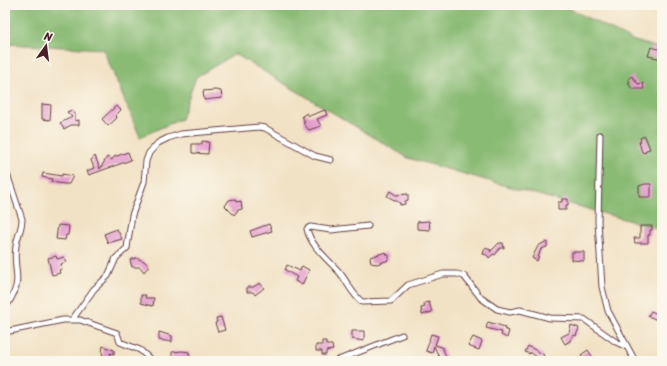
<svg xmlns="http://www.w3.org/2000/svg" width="667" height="366" font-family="Sriracha,sans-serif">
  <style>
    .forest { fill: #8abb74; stroke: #6a6d50 }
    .building { fill: #e39dcc }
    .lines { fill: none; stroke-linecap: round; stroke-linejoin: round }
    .street-casing { stroke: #633c42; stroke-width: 7 }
    .street { stroke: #fff; stroke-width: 5 }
  </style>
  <rect width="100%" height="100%" fill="#fbf7ec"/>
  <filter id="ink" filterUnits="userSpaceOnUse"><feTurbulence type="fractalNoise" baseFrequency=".025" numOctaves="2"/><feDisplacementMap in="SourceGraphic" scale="8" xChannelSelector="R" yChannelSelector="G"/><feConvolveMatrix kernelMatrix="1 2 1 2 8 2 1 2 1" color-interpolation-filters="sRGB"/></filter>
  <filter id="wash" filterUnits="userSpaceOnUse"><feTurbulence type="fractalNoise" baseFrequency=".012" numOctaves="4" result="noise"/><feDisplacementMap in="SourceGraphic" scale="16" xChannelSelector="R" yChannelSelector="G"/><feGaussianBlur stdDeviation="0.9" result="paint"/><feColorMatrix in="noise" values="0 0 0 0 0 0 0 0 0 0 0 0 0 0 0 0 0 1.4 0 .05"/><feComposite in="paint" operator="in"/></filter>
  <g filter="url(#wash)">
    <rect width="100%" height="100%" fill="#f2e2c5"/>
    <path class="forest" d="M5,5H562L632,40L662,49V230L408,158L235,54L196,77L181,119L140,137L103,49L5,44Z"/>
    <g id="blocks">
      <path class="building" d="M651,47L662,50V59L648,56Z
        M632,76L638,84L643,83L644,89H632L628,83L630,82L628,79Z
        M215,90L221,91L222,98L204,100L203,91Z
        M42,104L51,105L50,120L42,119Z
        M116,106L121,110L115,116L117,118L108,126L102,119Z
        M72,110L75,114V121L79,120V125H71L64,129L60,123L72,117L67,112Z
        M325,110L327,115L317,119L321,126L309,130L303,123L305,122L302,116L307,113L309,116Z
        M645,136L650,149L646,150L645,153L642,152L639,142L641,141L640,138Z
        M202,141L209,142L208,154L192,153V144H202Z
        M128,152L131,160L89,175L87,171L94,168L91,160L95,156L100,169L107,157L112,160L114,157Z
        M43,173L62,176V174L73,176L69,184H64L51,182L52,179L42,177Z
        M645,184H651V197H639V186Z
        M390,191L396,195L408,194V200L405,201V204L400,205V203L387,196Z
        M235,199L236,202L241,201L242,209L238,210L234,215L225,206L229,200Z
        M562,199H568V205H566V210H558V202H562Z
        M429,221L430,230L417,229V222Z
        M269,224L272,231L252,237L250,231Z
        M58,225L69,226L68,235H66L65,240L56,239Z
        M640,226H652V230H650V235H648V243H635L634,238H640Z
        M117,229L122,239L108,243L104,234Z
        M545,242H547V247L541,249L537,261L532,258L538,246Z
        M499,243H503L504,248H500L495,255L493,254L489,258L487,255L483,254L485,248L491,250L490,252Z
        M386,252L387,255H389V260L377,264L371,263L370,257Z
        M572,252H584V261L572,260Z
        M56,256L57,259L64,257L66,262L61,264L62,269L59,270L60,273L52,275L48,258Z
        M136,258L144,261L149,266L144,272L140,267H132L130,260Z
        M287,265L300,271L302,266L309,270L302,285L295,281L297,277L285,270Z
        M260,283L264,288L255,295L253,292H247V287H253Z
        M141,295H146L145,298H154L153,306L141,303Z
        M429,302L432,312L422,315L421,308L425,307L424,303Z
        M651,311L662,316V322L648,316Z
        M221,317L225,330L218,332L215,323L217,322L216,318Z
        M488,322L505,327L504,329L509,331L507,338L501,335L502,332L486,328Z
        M571,325L579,328L576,336L574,335L570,340V341L565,344L561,337L569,333Z
        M352,331H364V341L352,339Z
        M159,332L172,336V342L159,340Z
        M431,334L438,336L435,345L442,347L448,361H441L434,346L432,353L426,351Z
        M473,337L482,341L479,350L468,346Z
        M322,341H326V345H332L333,350L326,351V355H322V351H316V345H322Z
        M103,346L114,350V354L110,353L112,361H104L102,352Z
        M528,346L544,355L541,360L530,352V354L525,352Z
        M588,350L595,361H584L581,355Z
        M182,351L189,352L190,358H187L188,361L172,360V352Z"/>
    </g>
  </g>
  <g filter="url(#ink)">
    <use href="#blocks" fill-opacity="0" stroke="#633c42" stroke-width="1"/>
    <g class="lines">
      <defs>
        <path id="street" d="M600,135L598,221L602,287L608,311L635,361
          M5,168L22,219C22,229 17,237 16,246C12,275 26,278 5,308
          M368,226L331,230L310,227L307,229C311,247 328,259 340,273C348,283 352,294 362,302L391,301L408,285L443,274H457L464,276L481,298L497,309L510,312L520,310L550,318L584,319L616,342L627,347
          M72,320L94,289L108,276L116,258L127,248L132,215L144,182L146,161L149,153L158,143L168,138L181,134L259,127L265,128L315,156L331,160
          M5,332L63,320H80L117,333L120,342L140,350L152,361
          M336,361L402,335"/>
      </defs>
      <use href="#street" class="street-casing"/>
      <use href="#street" class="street"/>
    </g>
  </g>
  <rect width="667" height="366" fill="none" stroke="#fbf7ec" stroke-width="20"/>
  <g transform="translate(46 46) rotate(14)" stroke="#fbf7ec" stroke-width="3" paint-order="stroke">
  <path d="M0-3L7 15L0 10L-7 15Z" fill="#4a1f2b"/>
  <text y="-6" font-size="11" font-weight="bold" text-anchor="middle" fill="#4a1f2b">N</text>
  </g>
</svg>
